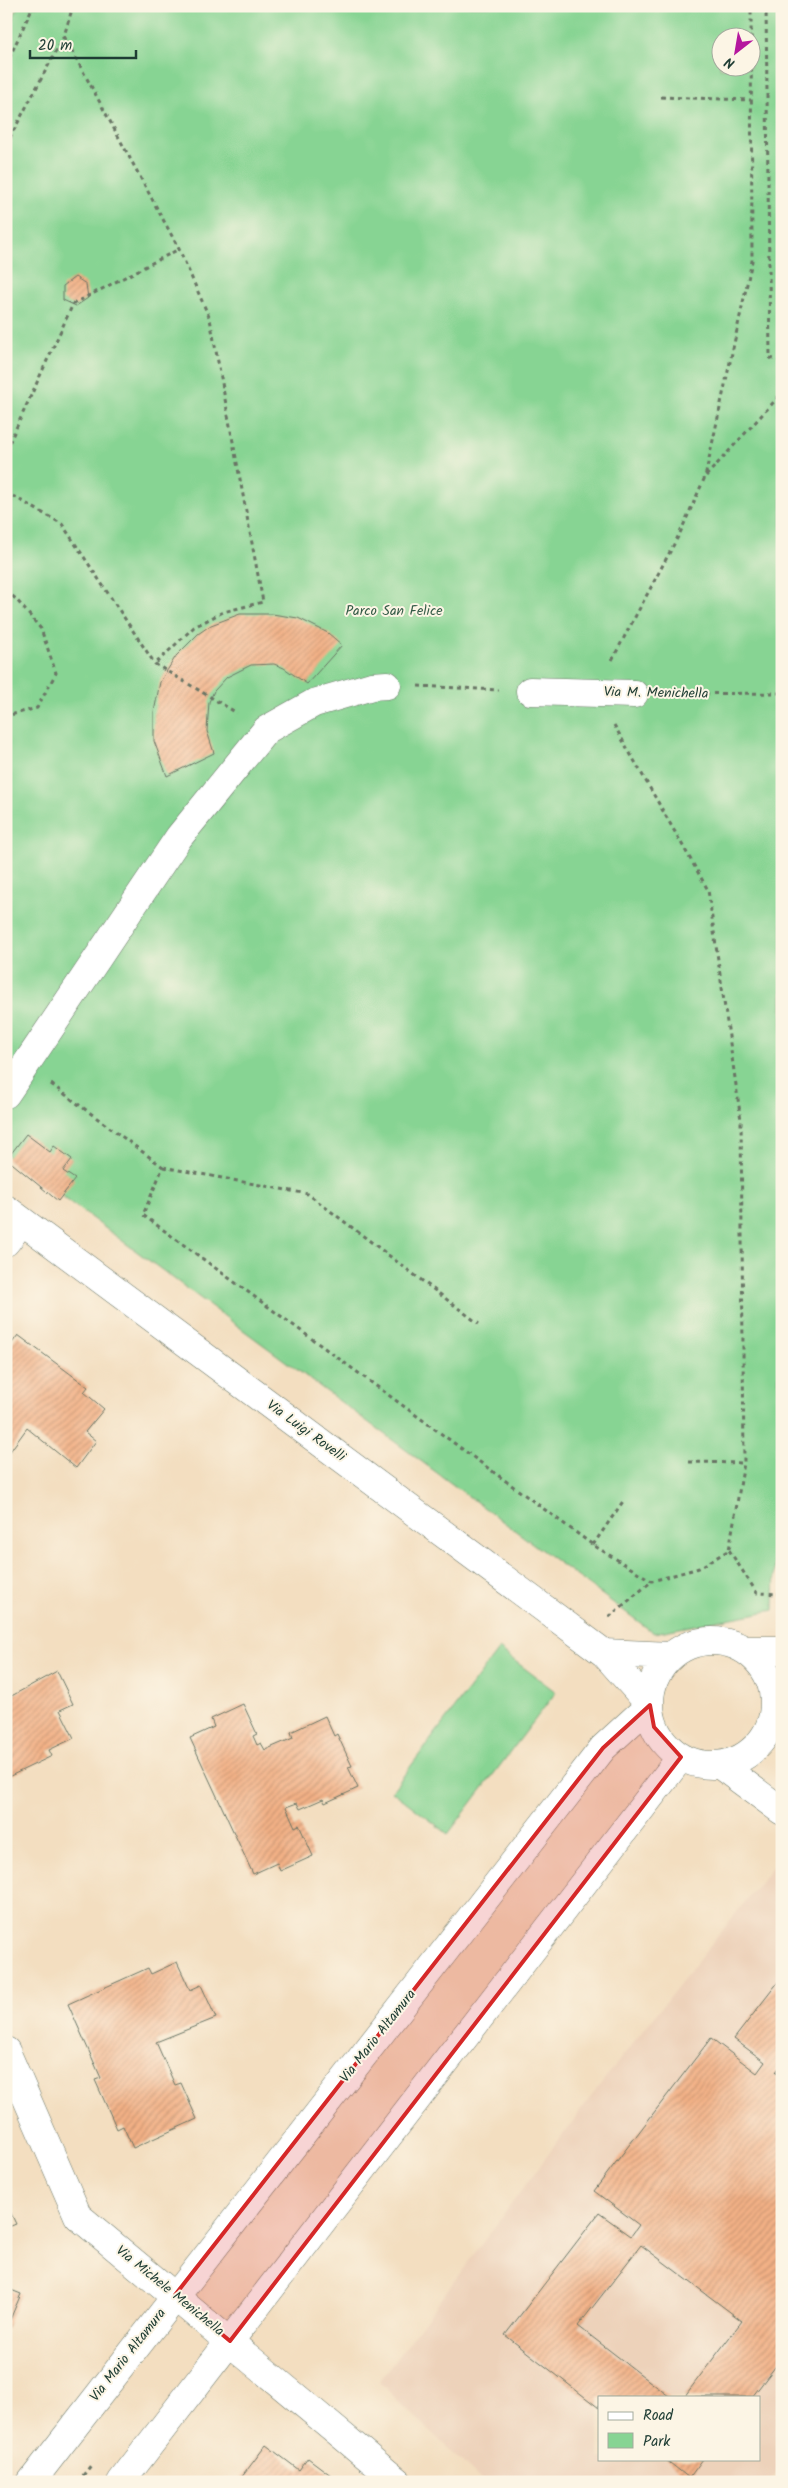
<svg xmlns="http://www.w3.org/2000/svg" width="788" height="2488" font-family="Kalam,sans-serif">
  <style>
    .built { fill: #edd2ba; fill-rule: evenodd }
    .green { fill: #87d493; stroke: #538864; fill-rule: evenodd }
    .building { fill: url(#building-hatch) }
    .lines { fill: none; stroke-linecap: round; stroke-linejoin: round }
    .minor-casing { stroke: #697565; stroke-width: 29 }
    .path { stroke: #697565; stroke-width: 3; stroke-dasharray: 4 4; stroke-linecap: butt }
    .minor { stroke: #fff; stroke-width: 28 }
    .marked { fill: #d62828; fill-opacity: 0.2; stroke: #d62828; stroke-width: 4; stroke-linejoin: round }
    .labels { text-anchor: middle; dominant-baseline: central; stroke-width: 4; stroke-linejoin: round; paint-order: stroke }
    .park-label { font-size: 14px; fill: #345b47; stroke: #fcf5e5 }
    .street-label { font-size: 14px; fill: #1f3d34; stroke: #fcf5e5 }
  </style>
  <defs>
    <pattern id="building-hatch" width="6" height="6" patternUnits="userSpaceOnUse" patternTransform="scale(1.25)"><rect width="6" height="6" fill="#f3b186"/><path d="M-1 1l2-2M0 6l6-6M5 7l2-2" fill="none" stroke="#c4916e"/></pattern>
  </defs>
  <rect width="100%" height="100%" fill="#fcf5e5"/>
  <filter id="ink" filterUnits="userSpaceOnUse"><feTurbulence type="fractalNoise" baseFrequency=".02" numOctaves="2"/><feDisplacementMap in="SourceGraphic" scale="10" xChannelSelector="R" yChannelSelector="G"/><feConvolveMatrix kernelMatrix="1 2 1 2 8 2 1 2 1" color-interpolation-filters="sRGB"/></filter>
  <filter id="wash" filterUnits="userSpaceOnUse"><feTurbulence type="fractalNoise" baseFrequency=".0096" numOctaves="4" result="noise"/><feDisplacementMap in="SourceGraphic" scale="20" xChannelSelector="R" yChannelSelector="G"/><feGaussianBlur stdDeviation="1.12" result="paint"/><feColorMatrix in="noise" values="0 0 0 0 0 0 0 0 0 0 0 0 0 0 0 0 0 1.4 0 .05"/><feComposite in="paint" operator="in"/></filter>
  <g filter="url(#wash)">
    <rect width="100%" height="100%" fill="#f3dec0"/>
    <path class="built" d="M782,1855V2465L769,2482H483L379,2382L599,2086ZM599,2397H759V2459H599Z"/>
    <path class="green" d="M18,6H782V1213L774,1610L654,1633L6,1155V35ZM720,38H750V68H720Z
      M499,1649L556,1692L448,1834L392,1791Z"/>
    <g id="blocks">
      <path class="building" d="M75,277L86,284L88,298L76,306L63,300V286Z
        M240,614H272L298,618L328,633L342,645L307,684L284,668L274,664L251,665L227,677L214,691L209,702L207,731L214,753L167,776L154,741V712L160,682L176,656L198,634L211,625Z
        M26,1134L50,1152L54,1146L72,1159L63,1171L75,1179L58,1201L7,1159Z
        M18,1335L88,1387L84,1392L104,1409L85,1432L96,1441L76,1468L27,1428L6,1457V1351Z
        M57,1671L73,1704L60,1710L74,1738L49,1750L52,1756L6,1778V1699Z
        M243,1704L257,1734L253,1736L257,1745L261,1743L265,1750L293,1738L291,1732L325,1716L334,1736L337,1734L352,1766L348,1767L358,1788L325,1803L323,1799L300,1809L297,1803L286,1807L295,1827L299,1825L313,1856L280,1871L277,1863L253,1874L190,1738L214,1727L211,1719Z
        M177,1962L190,1990L201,1985L216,2018L156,2042L175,2085L181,2083L197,2119L133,2148L123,2126L117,2129L95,2080L101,2078L68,2004L148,1968L151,1974Z
        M782,1977V2064L776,2072L782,2076V2358L752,2397H684L742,2321L641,2245L578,2326L670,2397H599V2408L505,2335L599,2213L631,2236L639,2225L594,2191L711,2038L757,2073L765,2062L734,2039Z
        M6,2203L16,2224L6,2228Z
        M6,2288L21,2294L6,2329Z
        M266,2445L299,2470L308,2458L336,2479L333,2482H238Z
        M665,2459H703L689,2478Z"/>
    </g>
  </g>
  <g filter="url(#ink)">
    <use href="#blocks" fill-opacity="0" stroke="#697565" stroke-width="1"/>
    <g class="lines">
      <defs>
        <path id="minor" d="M530,691L634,694
          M6,1094L179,837L266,730L314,703L372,686L387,685
          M6,1209L604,1653
          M6,1242L22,1221
          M650 1703a62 62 0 1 1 124 0a62 62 0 1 1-124 0Z
          M745,1650H782
          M650,1705L604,1653L671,1656
          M720,1765L782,1811
          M6,2051L78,2216L398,2482
          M31,2482L603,1748L650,1705
          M121,2482L681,1757"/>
      </defs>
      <use href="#minor" class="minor-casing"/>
      <path class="path" d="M766,6L770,358L782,361
        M64,36L179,249L210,319L263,602L223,612L194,627L155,664
        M6,65L33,6
        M661,97L751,100
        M6,145L64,36L73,6
        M6,450L73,304L179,249
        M706,476L782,393
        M6,492L62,524L155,664L237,713
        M6,591L16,599L41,629L56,673L37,708L6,716
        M612,660L680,533L705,477L752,261L751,6
        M418,686L499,690
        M665,694L782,693
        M51,1084L163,1167L143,1215L593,1545L652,1581L699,1568L729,1550L744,1463L741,1120L708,890L614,725
        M163,1167L308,1194L479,1324
        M689,1462L744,1463
        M593,1545L624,1500
        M729,1550L757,1593L782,1594
        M609,1617L652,1581
        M78,2482L92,2464"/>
      <use href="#minor" class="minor"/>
    </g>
  </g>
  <path class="marked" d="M650,1705L654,1727L681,1757L230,2341L175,2295L603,1748Z"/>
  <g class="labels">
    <g class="park-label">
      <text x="394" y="611">Parco San Felice</text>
    </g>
    <g class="street-label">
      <text transform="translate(656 693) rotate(1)">Via M. Menichella</text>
      <text transform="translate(306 1431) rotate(36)">Via Luigi Rovelli</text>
      <text transform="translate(378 2036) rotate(-52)">Via Mario Altamura</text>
      <text transform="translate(170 2291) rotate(39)">Via Michele Menichella</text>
      <text transform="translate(128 2355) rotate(-52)">Via Mario Altamura</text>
    </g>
  </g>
  <rect width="788" height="2488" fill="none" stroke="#fcf5e5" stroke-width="25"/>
  <rect x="598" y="2396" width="162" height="65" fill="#fcf5e5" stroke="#a4ab9e"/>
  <rect x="608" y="2412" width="25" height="8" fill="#ffffff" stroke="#a4ab9e"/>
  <text x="643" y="2420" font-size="15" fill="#1f3d34">Road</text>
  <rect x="608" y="2433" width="25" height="15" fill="#87d493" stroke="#a4ab9e"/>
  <text x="643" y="2446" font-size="15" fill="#1f3d34">Park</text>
  <g transform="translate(736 52) rotate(211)"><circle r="24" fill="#fcf5e5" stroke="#a4ab9e"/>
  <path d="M0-4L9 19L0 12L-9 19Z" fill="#b5179e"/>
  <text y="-8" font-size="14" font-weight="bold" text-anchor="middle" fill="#1f3d34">N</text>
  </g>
  <path d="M30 50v8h106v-8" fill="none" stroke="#1f3d34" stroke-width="2.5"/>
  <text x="38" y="50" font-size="15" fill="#1f3d34" stroke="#fcf5e5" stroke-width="4" paint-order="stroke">20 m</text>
</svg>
